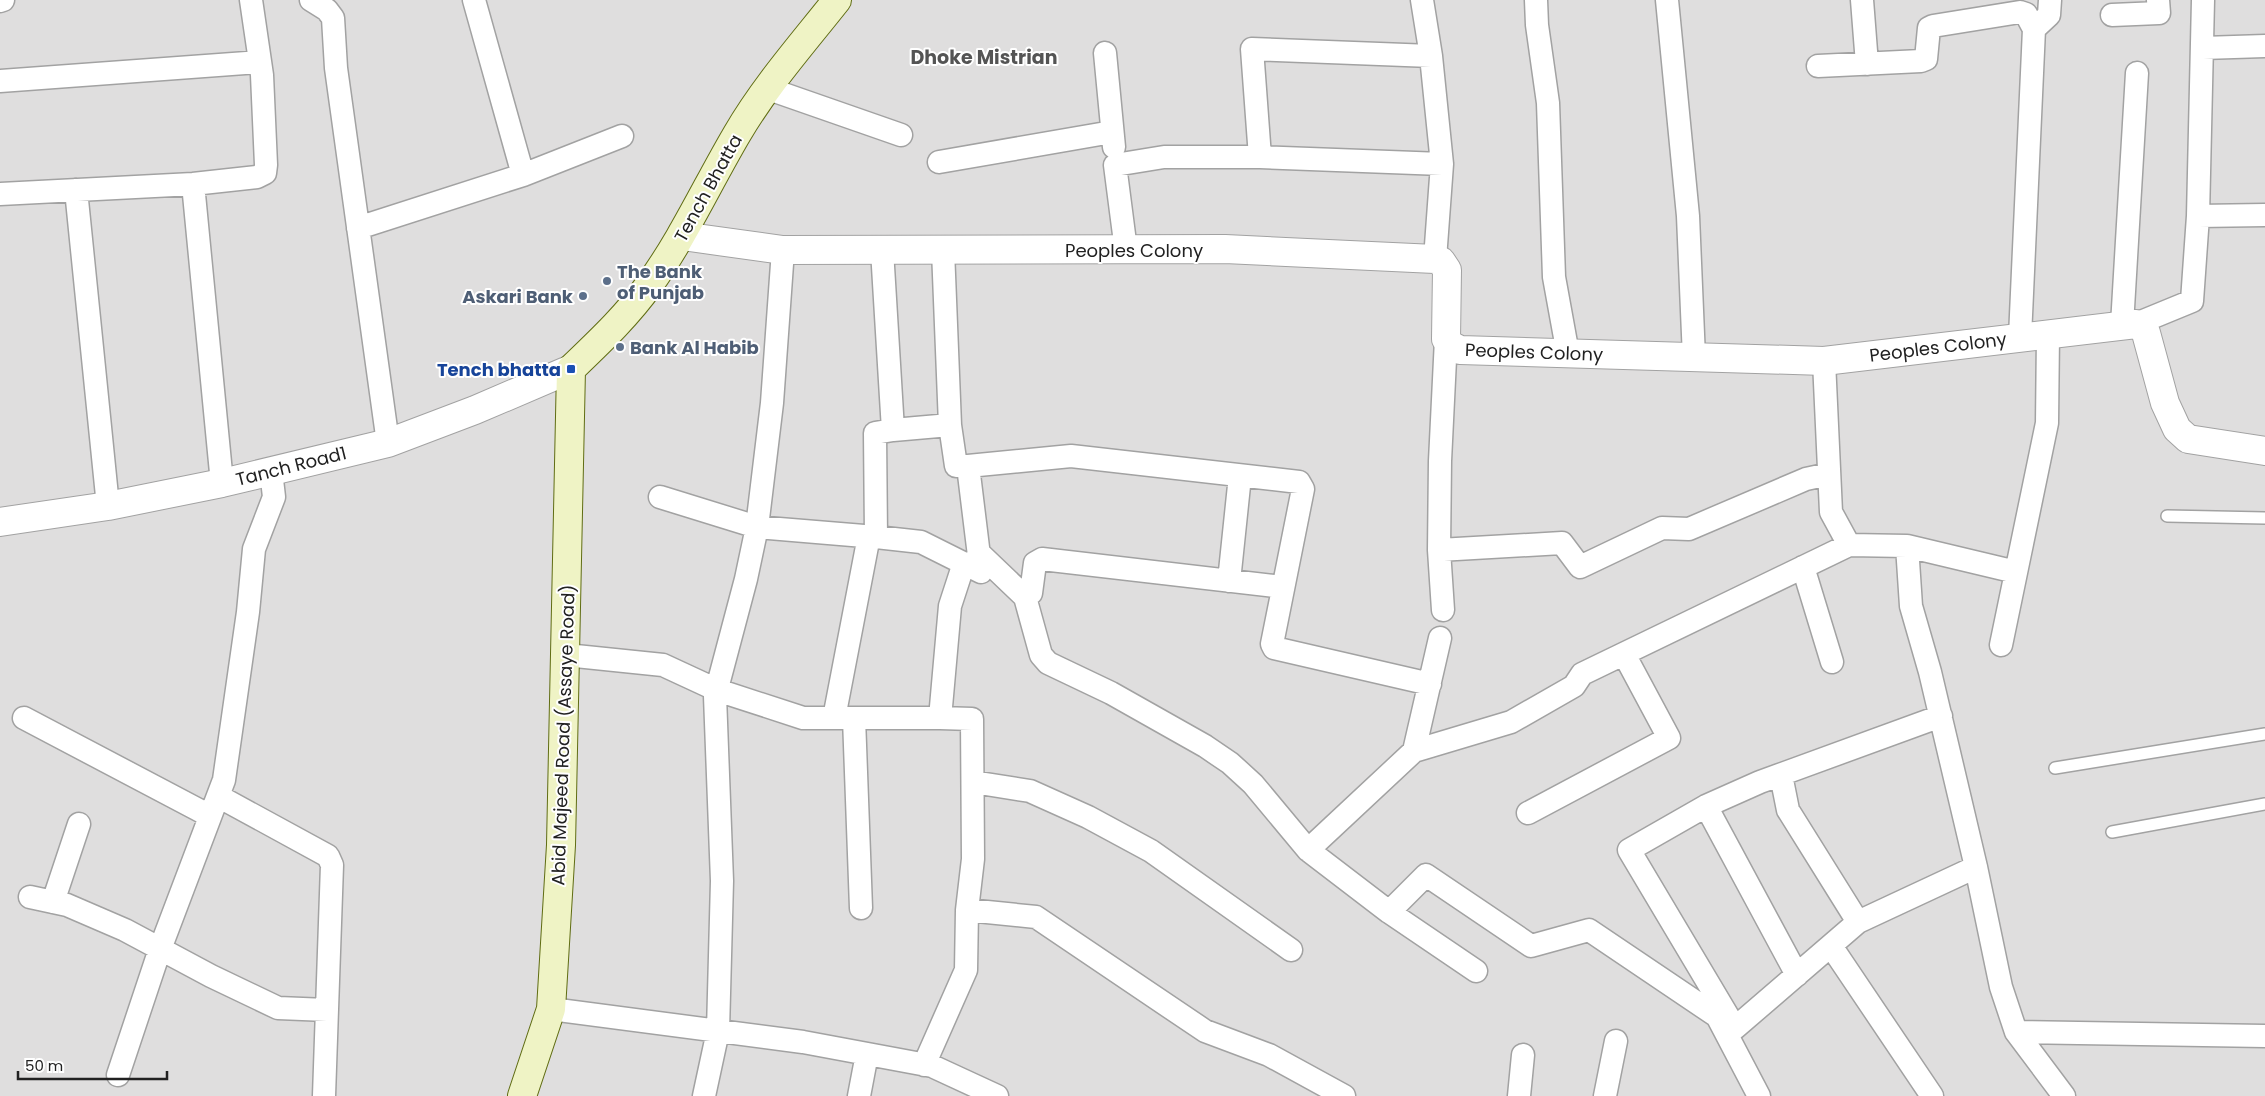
<svg xmlns="http://www.w3.org/2000/svg" width="2265" height="1096" font-family="Poppins,sans-serif">
  <style>
    .residential { fill: #dfdede }
    .lines { fill: none; stroke-linecap: round; stroke-linejoin: round }
    .service-casing { stroke: #a2a2a2; stroke-width: 14 }
    .minor-casing { stroke: #a2a2a2; stroke-width: 25 }
    .tertiary-casing { stroke: #a2a2a2; stroke-width: 30 }
    .secondary-casing { stroke: #606d13; stroke-width: 30 }
    .service { stroke: #fff; stroke-width: 11 }
    .minor { stroke: #fff; stroke-width: 22 }
    .tertiary { stroke: #fff; stroke-width: 28 }
    .secondary { stroke: #eff3c5; stroke-width: 28 }
    .service-dot { fill: #5c6f8a; stroke: #fff; stroke-width: 2 }
    .transit-dot { fill: #1a4fb4; stroke: #fff; stroke-width: 2 }
    .labels { text-anchor: middle; dominant-baseline: central; stroke-width: 4; stroke-linejoin: round; paint-order: stroke }
    .street-label { font-size: 18px; fill: #212121; stroke: #fff }
    .service-label { font-size: 18px; font-weight: bold; fill: #4e5e75; stroke: #fff; text-anchor: start }
    .transit-label { font-size: 18px; font-weight: bold; fill: #164399; stroke: #fff; text-anchor: end }
    .neighbourhood-label { font-size: 19px; font-weight: bold; fill: #545454; stroke: #fff }
  </style>
  <rect width="100%" height="100%" fill="#f0eee9"/>
  <path class="residential" d="M0,0H2265V1096H0Z"/>
  <g class="lines">
    <defs>
      <path id="service" d="M2167,516L2265,518
        M2055,768L2265,734
        M2112,832L2265,804"/>
      <path id="minor" d="M311,0L327,10L333,18L336,68L388,443
        M474,0L523,175
        M1422,0L1431,56L1442,164L1435,259
        M1536,0L1537,25L1548,103L1554,277L1568,354
        M1667,0L1688,216L1694,358
        M1862,0L1867,64
        M0,1L3,0
        M2112,15L2159,13L2158,0
        M2203,48L2265,46
        M1105,53L1114,147
        M1818,66L1921,61L1926,59L1929,28L1933,26L2020,12L2026,14L2034,29
        M0,81L260,62
        M769,89L901,135
        M1260,157L1442,164
        M939,162L1112,132
        M193,184L222,483
        M76,190L108,506
        M0,194L193,184L257,177L265,173L266,165L262,75L251,0
        M2198,216L2203,0
        M358,228L523,175L622,136
        M1126,250L1115,165L1164,157H1260L1252,49L1431,56
        M2136,324L2192,301L2198,216L2265,215
        M2122,325L2137,73
        M2020,337L2034,29L2049,15L2050,0
        M1824,361L1831,512L1849,545
        M893,430L950,425L943,250
        M968,466L1071,456L1299,482L1303,489L1272,644L1274,648L1430,684
        M660,497L757,527L876,537L875,433L893,430L882,250
        M876,537L921,542L981,572L968,466H956L950,425
        M1439,550L1440,461L1446,339
        M979,553L1025,597L1041,655L1048,663L1111,693L1205,746L1230,763L1253,784L1308,850L1389,912L1476,971
        M1803,567L1832,662
        M2016,572L1907,546L1911,606L1930,672L1976,867L2001,987L2016,1032L2064,1096
        M1229,581L1240,476
        M1025,597L1031,593L1035,563L1042,559L1283,587
        M1443,610L1439,550L1562,543L1580,567L1662,528L1689,529L1806,479L1829,474
        M2001,645L2047,423L2048,334
        M566,655L663,665L717,690L803,718H940L950,606L964,563
        M1941,716L1760,782L1706,806L1629,850L1735,1028L1858,922L1976,867
        M24,718L210,816
        M834,718L869,536
        M854,718L861,908
        M1414,751L1440,638
        M1781,775L1788,810L1858,922
        M973,782L1030,791L1088,817L1151,851L1291,950
        M218,796L328,856L332,865L324,1096
        M1706,806L1797,975
        M1528,813L1669,738L1624,654
        M1308,850L1414,751L1511,722L1574,686L1582,674L1849,545L1907,546
        M30,897L67,905L125,930L211,976L278,1008L327,1010
        M53,902L79,824
        M967,910L1036,917L1205,1031L1269,1055L1344,1096
        M1389,912L1426,875L1531,946L1589,930L1730,1025
        M1831,946L1932,1096
        M551,1009L803,1042L932,1066L997,1096
        M1718,1018L1759,1096
        M2016,1032L2265,1036
        M924,1065L966,970L967,910L973,859L972,719L940,718
        M118,1075L160,949L224,780L248,612L254,549L274,497L271,471
        M704,1096L718,1031L722,881L715,696L746,579L757,527L772,403L783,250
        M859,1096L867,1054
        M1519,1096L1523,1055
        M1605,1096L1616,1041"/>
      <path id="tertiary" d="M682,236L783,250L1225,249L1435,259L1441,261L1447,270L1446,339L1452,346L1460,350L1824,361L2136,324L2142,326L2146,333L2165,403L2177,429L2188,439L2265,451
        M0,522L108,506L222,483L388,443L475,410L571,369"/>
      <path id="secondary" d="M522,1096L551,1009L561,845L571,369C598,343 627,316 649,285C683,238 707,185 737,134C765,86 803,43 837,0"/>
    </defs>
    <use href="#service" class="service-casing"/>
    <use href="#minor" class="minor-casing"/>
    <use href="#tertiary" class="tertiary-casing"/>
    <use href="#secondary" class="secondary-casing"/>
    <use href="#service" class="service"/>
    <use href="#minor" class="minor"/>
    <use href="#tertiary" class="tertiary"/>
    <use href="#secondary" class="secondary"/>
  </g>
  <g class="service-dot">
    <circle cx="607" cy="281" r="5"/>
    <circle cx="583" cy="296" r="5"/>
    <circle cx="620" cy="347" r="5"/>
  </g>
  <rect class="transit-dot" x="566" y="364" width="10" height="10" rx="2.5"/>
  <g class="labels">
    <g class="street-label">
      <text transform="translate(708 188) rotate(-61)">Tench Bhatta</text>
      <text x="1134" y="250">Peoples Colony</text>
      <text transform="translate(1938 347) rotate(-7)">Peoples Colony</text>
      <text transform="translate(1534 352) rotate(2)">Peoples Colony</text>
      <text transform="translate(291 466) rotate(-14)">Tanch Road1</text>
      <text transform="translate(563 735) rotate(-88)">Abid Majeed Road (Assaye Road)</text>
    </g>
    <g class="service-label">
      <text x="617" y="271">The Bank<tspan x="617" dy="21">of Punjab</tspan></text>
      <text x="573" y="296" text-anchor="end">Askari Bank</text>
      <text x="630" y="347">Bank Al Habib</text>
    </g>
    <g class="transit-label">
      <text x="561" y="369">Tench bhatta</text>
    </g>
    <g class="neighbourhood-label">
      <text x="984" y="57">Dhoke Mistrian</text>
    </g>
  </g>
  <path d="M18 1071v8h149v-8" fill="none" stroke="#212121" stroke-width="2.5"/>
  <text x="25" y="1071" font-size="15" fill="#212121" stroke="#ffffff" stroke-width="4" paint-order="stroke">50 m</text>
</svg>
